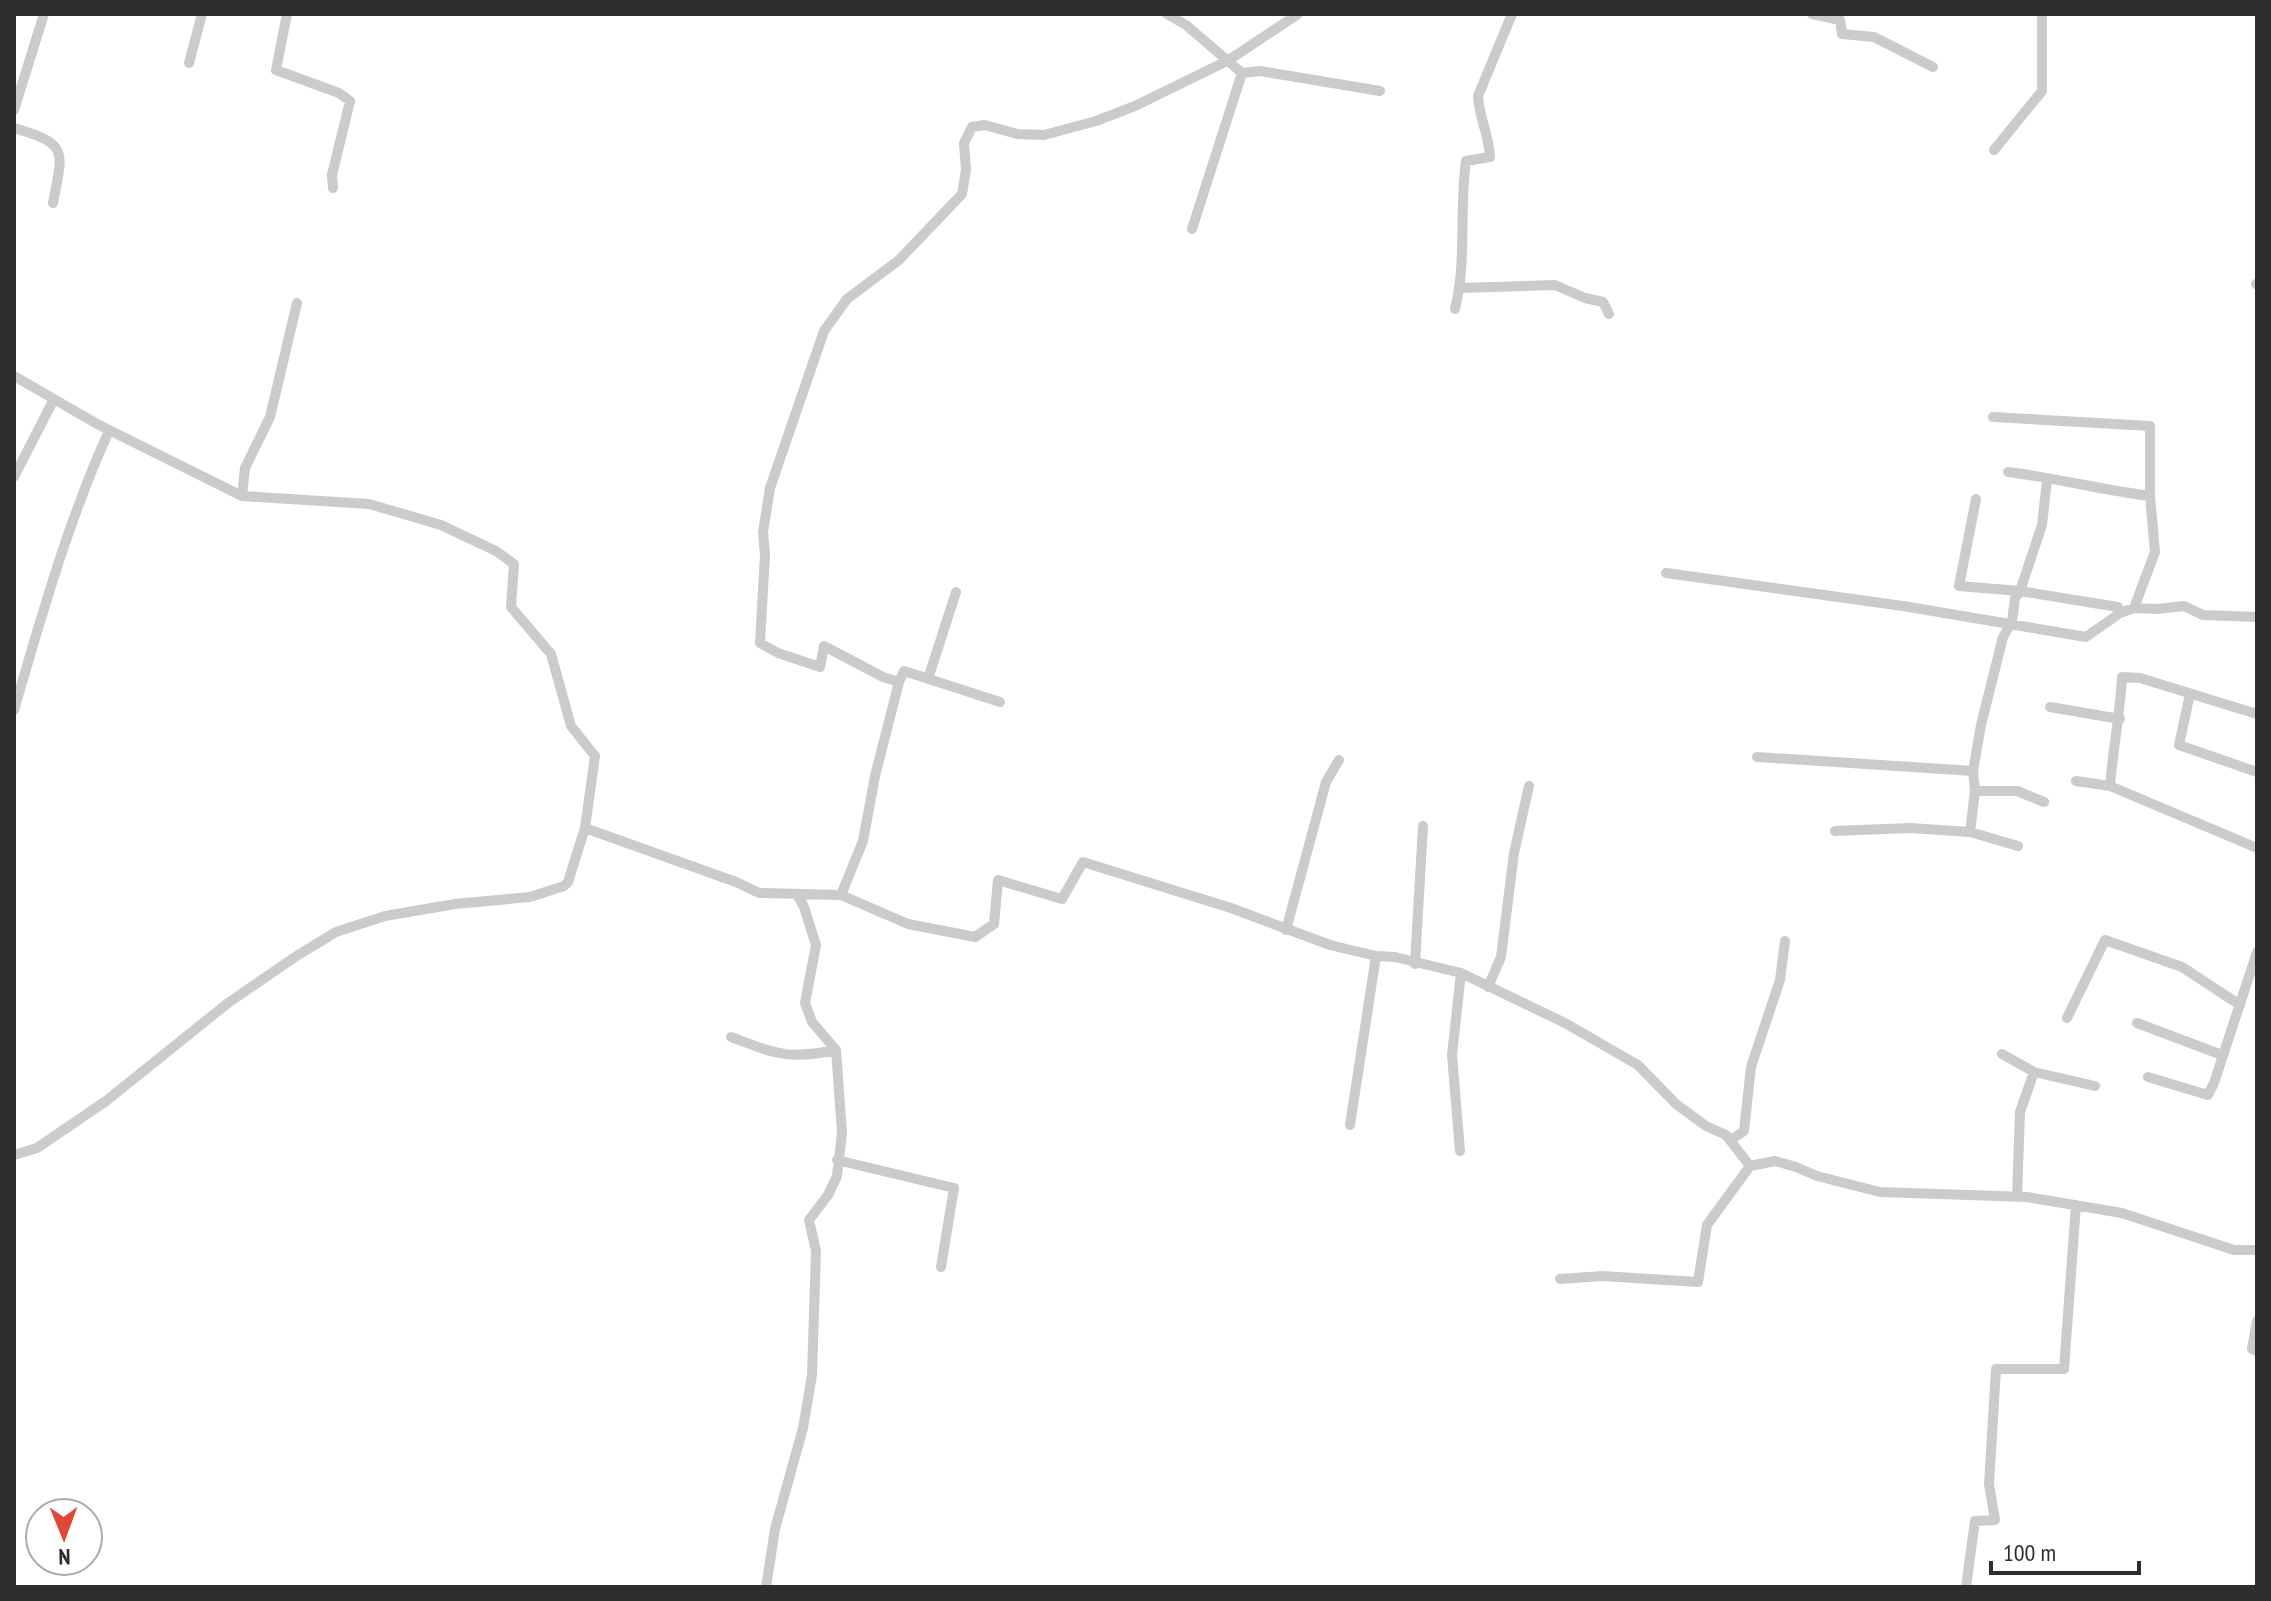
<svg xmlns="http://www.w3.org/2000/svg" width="2271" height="1601" font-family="'PT Sans Narrow',sans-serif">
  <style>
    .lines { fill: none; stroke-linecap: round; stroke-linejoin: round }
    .minor { stroke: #cbcbcb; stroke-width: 10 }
  </style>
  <rect width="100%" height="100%" fill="#fff"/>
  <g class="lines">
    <path class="minor" d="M287,14L276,70L339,93L350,101L332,175L333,188
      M1167,14L1186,25L1242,73L1192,229
      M1812,14L1840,20L1842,34L1874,37L1933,67
      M189,63L202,14
      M1242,73L1260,71L1380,91
      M14,110L44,14
      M14,128C69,144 63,150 53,203
      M1994,150L2042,91V14
      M2256,284L2257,285
      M1461,288L1555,285L1585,298L1603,302L1609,314
      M1455,309C1467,262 1459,210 1466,161L1490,157C1489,135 1479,117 1478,96L1512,14
      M14,376L99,425L242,496L369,504L441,525L496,551L514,564L511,607L551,654L571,726L595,756L585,828L736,882L759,893L841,895L908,924L975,937L994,924L998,880L1062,899L1083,862L1231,908L1330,945L1376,956L1395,957L1461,973L1565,1023L1638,1065L1676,1104L1706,1126L1726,1135L1750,1166L1775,1161L1796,1167L1817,1176L1880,1192L2027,1197L2122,1213L2234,1250H2257
      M1993,417L2150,426V496L2155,552L2134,608
      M2008,472C2056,478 2102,490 2150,496
      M14,477L54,399
      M242,496L245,468L270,417L297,303
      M1976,499L1959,586L2020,591L2118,607L2120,613
      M1666,573L1903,606L2086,637L2120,613L2134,608L2157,609L2184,606L2203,615L2257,617
      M928,679L956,592
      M899,682L904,671L1000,702
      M2190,694L2179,745L2257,772
      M2050,707L2120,719
      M14,710C42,615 68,521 109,431
      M1757,757L1973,771L1975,791L1970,832
      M1973,771L1981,725L2003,637L2012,622L2015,598L2020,591L2042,525L2047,480
      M2076,781L2110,786L2257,848
      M2110,786C2113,749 2120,714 2122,677L2140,678L2257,714
      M1975,791H2017L2044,802
      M1835,831L1910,828L1970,832L2018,846
      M841,895L863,841L875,776L899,682L883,677L824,646L820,667L778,653L760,643L765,555L763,532L770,488L824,331L847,299L899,260L962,194L966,170L964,143L972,127L985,125L1017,134L1044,135L1096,121L1135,106L1229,60L1298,14
      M1286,930L1326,782L1339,760
      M1415,964L1423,826
      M1488,987L1501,957L1514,853L1529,786
      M2067,1018L2105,940L2182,967L2240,1005
      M2137,1023L2222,1055
      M731,1037C777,1054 787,1060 836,1050
      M2002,1054L2034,1072L2095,1086
      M2148,1077L2208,1095L2214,1083L2257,952
      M1350,1125L1376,956
      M1731,1140L1744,1131L1751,1067L1780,980L1785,941
      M1460,1151L1452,1055L1461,973
      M14,1155L37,1148L106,1101L228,1003L298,955L336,932L385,916L455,904L530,897L564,886L568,882L585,828
      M837,1160L954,1188L941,1267
      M2017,1197L2020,1112L2034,1072
      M1560,1279L1602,1276L1698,1282L1707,1225L1750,1166
      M2257,1321L2252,1349L2257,1351
      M766,1587L775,1529L803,1428L812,1375L816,1251L809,1220L828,1195L837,1176L842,1133L836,1050L812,1022L805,1003L816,945L804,907L798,896
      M1966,1587L1975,1521L1995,1520L1989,1484L1996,1369H2064L2076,1205"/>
  </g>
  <rect width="2271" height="1601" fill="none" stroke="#2e2e2e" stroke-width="32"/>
  <g transform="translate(64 1537) rotate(179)"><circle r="38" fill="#ffffff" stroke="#ababab" stroke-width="2"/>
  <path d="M0-6L14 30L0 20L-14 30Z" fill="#e14735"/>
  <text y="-12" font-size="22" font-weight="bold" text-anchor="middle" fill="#2e2e2e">N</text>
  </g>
  <path d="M1991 1561v12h148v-12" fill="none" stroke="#2e2e2e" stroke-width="4"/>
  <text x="2003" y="1561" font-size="24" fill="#2e2e2e" stroke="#ffffff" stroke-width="6" paint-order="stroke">100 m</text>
</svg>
